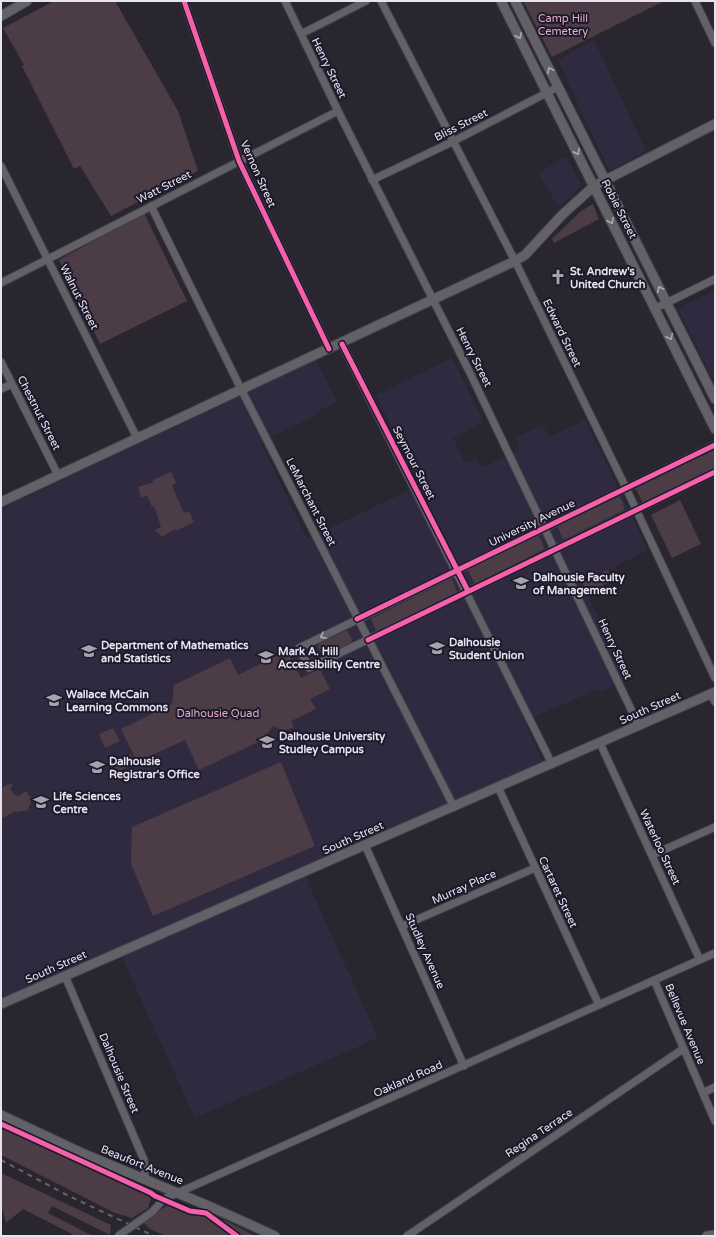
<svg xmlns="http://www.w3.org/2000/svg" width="716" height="1237" font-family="'Varela Round',sans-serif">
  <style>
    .built { fill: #302a40 }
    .green { fill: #4b3c45 }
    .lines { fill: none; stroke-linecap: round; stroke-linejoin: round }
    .street-casing { stroke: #45424b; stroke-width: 9 }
    .secondary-casing { stroke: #45424b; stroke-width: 11 }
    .street { stroke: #636168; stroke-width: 7 }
    .secondary { stroke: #636168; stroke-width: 9 }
    .rail { stroke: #65646c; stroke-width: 2; stroke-dasharray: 5 5; stroke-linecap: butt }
    .street-bridge-casing { stroke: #45424b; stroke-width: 9; stroke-linecap: butt }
    .street-bridge { stroke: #636168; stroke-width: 7 }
    .cycleway-casing { stroke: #1e192a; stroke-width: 8 }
    .cycleway { stroke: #f560ab; stroke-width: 5 }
    .oneway { stroke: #aca9b3 }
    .labels { text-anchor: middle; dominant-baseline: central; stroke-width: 4; stroke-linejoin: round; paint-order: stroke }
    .park-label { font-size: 11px; fill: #e1adca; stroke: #1e192a }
    .street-label { font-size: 11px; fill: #e7e4f0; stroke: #1e192a }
    .poi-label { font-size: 11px; font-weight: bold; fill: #e7e4f0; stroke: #1e192a; text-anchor: start }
  </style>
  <rect width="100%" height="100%" fill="#292630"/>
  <path class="built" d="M594,40L646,151L609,171L558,60Z
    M566,156L582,186L559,207L538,174Z
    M715,290V383L678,309Z
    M452,358L484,422L453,438L465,463L476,458L481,468L520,450L515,438L543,425L549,437L585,420L648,550L582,583L629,679L600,692L598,689L524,721L543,762L304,874L378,1038L195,1118L120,953L1,1004V509L316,360L337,402L315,412L317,415L260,442L307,539L420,485L376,395Z"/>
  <path class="green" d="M54,1H115L178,111L198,171L111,216L80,166L74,169L22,66L24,65L3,28Z
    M523,1H664L552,57Z
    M593,204L599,219L554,243L552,239L581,211Z
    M144,213L187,301L100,344L59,260Z
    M714,450L715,468L643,503L635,488Z
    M171,472L176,483L172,486L184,513L189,511L194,522L176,531L175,529L162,537L155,530L161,527L154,506L152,507L147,495L141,498L138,487L153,482V480Z
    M618,496L623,502L624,510L565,539H563L558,528V525Z
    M680,500L701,544L672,558L651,515Z
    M538,535L542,541L544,549L475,584L468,570Z
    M608,570L613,580L587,593L582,582Z
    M451,579L453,581L457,592L378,632L376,631L371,619Z
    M345,631H348L352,640L351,643L325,656L322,655L318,647L319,643Z
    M287,651L301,678L320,669L330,689L310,699L316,709L291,721L294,727C285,731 282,731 274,726L260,741L199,770L185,740L137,762L121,729L172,704L174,685L230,658L238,675Z
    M113,728L120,741L105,748L99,734Z
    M131,754L135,763L117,772L113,763Z
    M281,762L315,846L153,916L131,864L132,827Z
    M11,783L13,786L10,788L14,795L18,796L26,791L32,799L28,810L17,812L15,811L1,819V788Z
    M1,1123L54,1146L63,1156L71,1159L80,1156L92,1161L97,1172L145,1193L151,1199L148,1208L132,1218L115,1213L1,1155Z
    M1,1173L111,1225L110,1235L52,1206L48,1213L93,1236H76L23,1209L6,1223L1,1204Z
    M169,1204L190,1214H200L207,1216L233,1236H166L150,1229L143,1222Z
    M225,1220L255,1236L241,1235L221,1221Z"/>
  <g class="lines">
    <defs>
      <path id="street" d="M184,1L239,161L329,349
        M285,1L338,111L471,375L639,726
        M381,1L515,261L626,488L715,678
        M695,1L715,43
        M301,34L366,1
        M1,166L137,438
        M372,180L452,142L558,87
        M151,206L241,389L454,807
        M1,283L338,111
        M656,308L715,279
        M342,344L552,764
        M1,362L58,475
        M1,389L12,384
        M715,445L299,648L309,668L715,472
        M711,694L715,702
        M600,743L700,960
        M498,787L599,1005
        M365,845L464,1066
        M652,855L715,827
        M402,926L535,868
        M65,976L144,1160L145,1179
        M654,980L715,1121
        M703,1093L715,1087
        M152,1212L164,1199L715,953
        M407,1236L683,1049"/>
      <path id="secondary" d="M501,1L715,429
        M515,1L715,399
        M1,16L27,1
        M1,502L515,261L525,255L562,215L594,186L715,124
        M1,1004L715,692
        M1,1115L84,1154L211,1207L275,1236
        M707,1236L715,1235"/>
    </defs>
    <use href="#street" class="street-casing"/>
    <use href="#secondary" class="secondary-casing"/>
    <use href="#street" class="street"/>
    <use href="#secondary" class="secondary"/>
    <path class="rail" d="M1,1160L67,1195L154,1236"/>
    <defs>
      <path id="street-bridge" d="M118,1236L152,1212"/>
    </defs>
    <use href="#street-bridge" class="street-bridge-casing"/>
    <use href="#street-bridge" class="street-bridge"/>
    <defs>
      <path id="cycleway" d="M184,1L239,161L329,349
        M342,344L468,591
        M357,619L715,445
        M368,640L715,472
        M1,1124L151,1193L155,1196L190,1211L206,1213L237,1236"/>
    </defs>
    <use href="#cycleway" class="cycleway-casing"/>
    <use href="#cycleway" class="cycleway"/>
  </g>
  <defs><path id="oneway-chevron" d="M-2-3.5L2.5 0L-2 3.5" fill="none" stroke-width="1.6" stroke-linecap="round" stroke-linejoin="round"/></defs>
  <g class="oneway">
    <use href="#oneway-chevron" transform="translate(519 36) rotate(64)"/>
    <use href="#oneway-chevron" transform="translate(550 70) rotate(-117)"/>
    <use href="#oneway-chevron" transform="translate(577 152) rotate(63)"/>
    <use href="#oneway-chevron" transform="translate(611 221) rotate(63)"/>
    <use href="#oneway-chevron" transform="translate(660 289) rotate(-117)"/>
    <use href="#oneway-chevron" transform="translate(670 337) rotate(64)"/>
    <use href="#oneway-chevron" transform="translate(323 636) rotate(153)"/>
  </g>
  <defs>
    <symbol id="church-bare" viewBox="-9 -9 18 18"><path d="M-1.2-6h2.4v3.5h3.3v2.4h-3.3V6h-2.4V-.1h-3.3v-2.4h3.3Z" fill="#a4a2ad" stroke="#1e192a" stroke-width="2.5" paint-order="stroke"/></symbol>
    <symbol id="university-bare" viewBox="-9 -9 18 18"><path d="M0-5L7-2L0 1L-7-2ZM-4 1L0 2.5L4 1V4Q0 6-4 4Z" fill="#a4a2ad" stroke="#1e192a" stroke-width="2.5" paint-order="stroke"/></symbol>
  </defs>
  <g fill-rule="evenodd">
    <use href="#church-bare" x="547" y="266" width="22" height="22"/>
    <use href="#university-bare" x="510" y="572" width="22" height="22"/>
    <use href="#university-bare" x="426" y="637" width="22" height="22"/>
    <use href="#university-bare" x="78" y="640" width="22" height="22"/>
    <use href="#university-bare" x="255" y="646" width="22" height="22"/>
    <use href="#university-bare" x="43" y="689" width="22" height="22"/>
    <use href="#university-bare" x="256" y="731" width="22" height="22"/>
    <use href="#university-bare" x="86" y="756" width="22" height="22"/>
    <use href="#university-bare" x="30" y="791" width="22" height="22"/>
  </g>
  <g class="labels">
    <g class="park-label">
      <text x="563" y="18">Camp Hill<tspan x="563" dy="13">Cemetery</tspan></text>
      <text x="218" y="713">Dalhousie Quad</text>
    </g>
    <g class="street-label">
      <text transform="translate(329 68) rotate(64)">Henry Street</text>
      <text transform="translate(461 125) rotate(-27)">Bliss Street</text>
      <text transform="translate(258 174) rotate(66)">Vernon Street</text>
      <text transform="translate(164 187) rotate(-27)">Watt Street</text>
      <text transform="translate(619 209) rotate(63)">Robie Street</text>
      <text transform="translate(79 297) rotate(63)">Walnut Street</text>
      <text transform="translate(562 333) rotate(64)">Edward Street</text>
      <text transform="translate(474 357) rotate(63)">Henry Street</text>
      <text transform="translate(39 413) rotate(63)">Chestnut Street</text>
      <text transform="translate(414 463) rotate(63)">Seymour Street</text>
      <text transform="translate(311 502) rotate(63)">LeMarchant Street</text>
      <text transform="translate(532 523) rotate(-26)">University Avenue</text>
      <text transform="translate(615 649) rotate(65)">Henry Street</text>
      <text transform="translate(650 708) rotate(-24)">South Street</text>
      <text transform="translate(353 838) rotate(-24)">South Street</text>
      <text transform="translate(660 847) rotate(65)">Waterloo Street</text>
      <text transform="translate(464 887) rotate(-24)">Murray Place</text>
      <text transform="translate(558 892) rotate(65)">Cartaret Street</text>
      <text transform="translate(425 951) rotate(66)">Studley Avenue</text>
      <text transform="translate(56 967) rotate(-24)">South Street</text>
      <text transform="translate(685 1024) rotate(67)">Bellevue Avenue</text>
      <text transform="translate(119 1073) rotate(67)">Dalhousie Street</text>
      <text transform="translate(408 1079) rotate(-24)">Oakland Road</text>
      <text transform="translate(539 1133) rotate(-34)">Regina Terrace</text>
      <text transform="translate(142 1165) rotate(22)">Beaufort Avenue</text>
    </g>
    <g class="poi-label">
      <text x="570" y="271">St. Andrew's<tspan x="570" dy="13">United Church</tspan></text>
      <text x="533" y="577">Dalhousie Faculty<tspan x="533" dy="13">of Management</tspan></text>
      <text x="449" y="642">Dalhousie<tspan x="449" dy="13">Student Union</tspan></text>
      <text x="101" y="645">Department of Mathematics<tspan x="101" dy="13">and Statistics</tspan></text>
      <text x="278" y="651">Mark A. Hill<tspan x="278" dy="13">Accessibility Centre</tspan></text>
      <text x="66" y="694">Wallace McCain<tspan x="66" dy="13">Learning Commons</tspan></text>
      <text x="279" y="736">Dalhousie University<tspan x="279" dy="13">Studley Campus</tspan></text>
      <text x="109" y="761">Dalhousie<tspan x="109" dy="13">Registrar's Office</tspan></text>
      <text x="53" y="796">Life Sciences<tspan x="53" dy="13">Centre</tspan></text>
    </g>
  </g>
  <rect width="716" height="1237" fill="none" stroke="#e7e4f0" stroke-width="4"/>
</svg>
